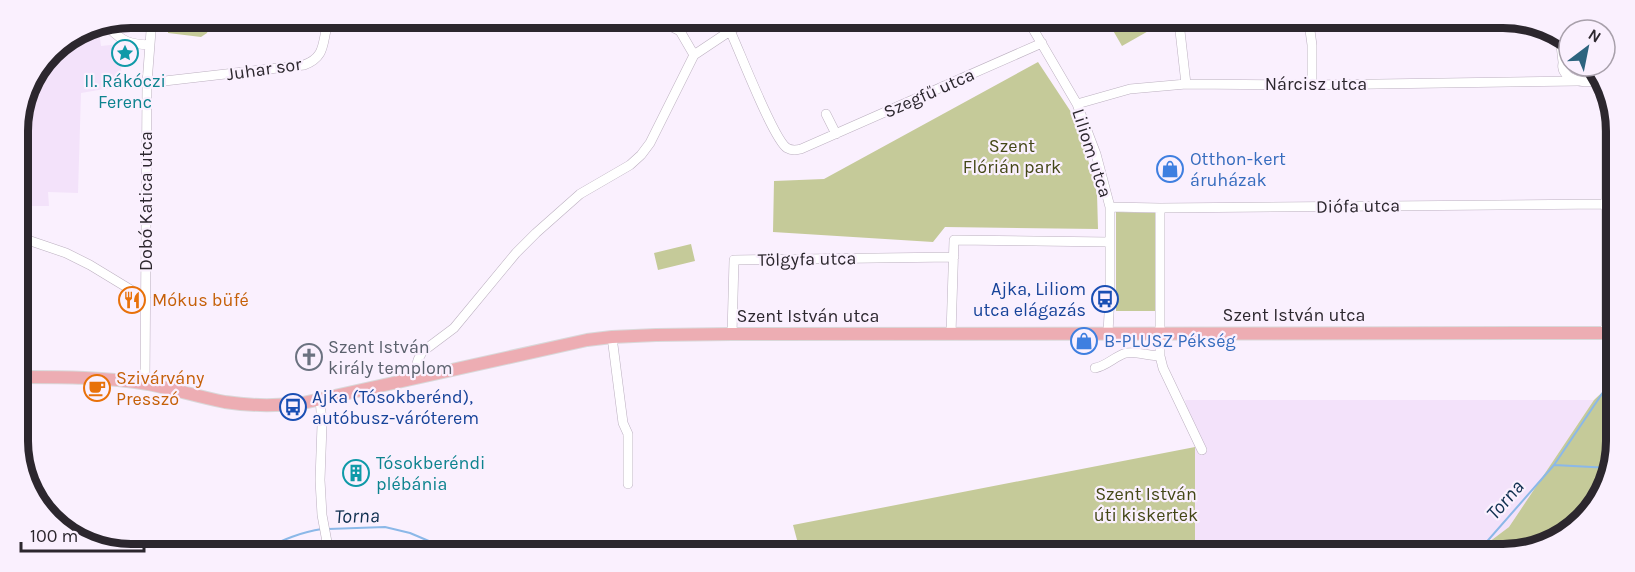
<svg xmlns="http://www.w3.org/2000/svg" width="1635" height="572" font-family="Karla,sans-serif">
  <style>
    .built { fill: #f3e2fa }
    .green { fill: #c5ca99 }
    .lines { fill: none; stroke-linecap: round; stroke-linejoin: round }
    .stream { stroke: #8bb8e8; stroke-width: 2 }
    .minor-casing { stroke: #bcb0c0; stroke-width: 10 }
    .major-casing { stroke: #d9d8d9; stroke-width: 14 }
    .minor { stroke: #fff; stroke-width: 9 }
    .major { stroke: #edadb3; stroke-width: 12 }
    .labels { text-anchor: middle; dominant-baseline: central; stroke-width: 4.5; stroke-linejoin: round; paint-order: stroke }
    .street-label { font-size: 18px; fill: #2c272e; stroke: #faf0fe }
    .culture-label { font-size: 18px; fill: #0d838f; stroke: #faf0fe }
    .park-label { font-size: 18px; fill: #444717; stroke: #faf0fe }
    .shop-label { font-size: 18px; fill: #366cbe; stroke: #faf0fe; text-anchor: start }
    .transit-label { font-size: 18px; fill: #164399; stroke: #faf0fe; text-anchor: end }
    .food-label { font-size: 18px; fill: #c56008; stroke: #faf0fe; text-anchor: start }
    .worship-label { font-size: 18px; fill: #5b616d; stroke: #faf0fe; text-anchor: start }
    .water-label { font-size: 20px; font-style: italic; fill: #103050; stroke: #faf0fe }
    .rim { fill: none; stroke: #2c272e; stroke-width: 8 }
  </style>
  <rect width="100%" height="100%" fill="#faf0fe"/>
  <path class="built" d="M99,30L101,46L120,44L122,86L81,93L78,193L48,192L49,206H26L24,187L34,108H23L30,82L56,46Z
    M1185,400H1594L1509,527L1473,554L1195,553V447Z"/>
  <path class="green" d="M168,18H213L207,33L201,37L168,33Z
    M1120,22H1158L1159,25L1122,46L1111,27Z
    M1038,62L1071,112L1082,137L1097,193L1098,229L945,227L933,242L773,232L774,181L824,179Z
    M1116,212L1157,213V311H1116Z
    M691,244L695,261L658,270L654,253Z
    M1612,383L1611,477L1572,531L1511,554H1473L1509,527L1594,400Z
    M1195,447V553L800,551L793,525Z"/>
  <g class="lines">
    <path class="stream" d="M1554,465L1611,468
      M328,529L385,527L410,533L450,550
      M264,549C283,540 301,532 322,529
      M1476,554L1554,465L1612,379"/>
    <defs>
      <path id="minor" d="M659,20L680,31
        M680,20V31L694,55
        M1029,22L1077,104L1096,154L1110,207V294L1108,333
        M1179,22L1186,84
        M1309,23L1312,45V85
        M108,27C123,42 129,44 150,45
        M728,32L732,35C741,55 774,140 787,148C792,151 797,150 801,149L1042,43
        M1560,37L1563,62
        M1569,53C1549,74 1581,88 1599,79
        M147,83L304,65C328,56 321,40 329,21L388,19
        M1077,104L1130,89L1186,84L1312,85L1578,81
        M826,114L836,134
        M1110,207L1160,208L1606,204
        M1160,208V356L1163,368L1202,450
        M19,237L66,253L90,265L146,299
        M1606,332V94
        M732,334L734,260L954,257
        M951,334L954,240L1110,242
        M612,337L623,423L628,434V484
        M1095,368C1107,366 1115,356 1126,353C1136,351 1149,356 1160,356
        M413,378L418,360L422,352L454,328L516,253L536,233L580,194L630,165L641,155L650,143L694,55L745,21
        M145,384L147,83L152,18
        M320,398L322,425L320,480L322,515L327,542L334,549"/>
      <path id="major" d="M20,377C63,377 106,377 148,384C174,389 199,397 225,402C251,406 277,406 303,403L587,340L612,337L656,335L732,334L1613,333"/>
    </defs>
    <use href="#minor" class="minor-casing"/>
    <use href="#major" class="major-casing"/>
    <use href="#minor" class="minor"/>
    <use href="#major" class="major"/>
  </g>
  <defs>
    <symbol id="sight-ring" viewBox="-11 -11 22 22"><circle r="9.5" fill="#faf0fe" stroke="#0f9aa8" stroke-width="1.5"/><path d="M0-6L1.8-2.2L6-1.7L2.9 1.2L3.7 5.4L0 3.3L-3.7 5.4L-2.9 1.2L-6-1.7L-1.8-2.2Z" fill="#0f9aa8"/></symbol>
    <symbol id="shop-ring" viewBox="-11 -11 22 22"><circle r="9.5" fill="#faf0fe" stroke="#3f7fe0" stroke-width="1.5"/><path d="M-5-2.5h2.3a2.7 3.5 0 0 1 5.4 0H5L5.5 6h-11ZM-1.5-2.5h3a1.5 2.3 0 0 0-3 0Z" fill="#3f7fe0"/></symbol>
    <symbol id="bus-ring" viewBox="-11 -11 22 22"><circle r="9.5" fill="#faf0fe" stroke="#1a4fb4" stroke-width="1.5"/><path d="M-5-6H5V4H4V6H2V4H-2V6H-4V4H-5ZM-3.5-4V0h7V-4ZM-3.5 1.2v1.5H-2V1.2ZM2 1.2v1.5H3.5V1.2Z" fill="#1a4fb4"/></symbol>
    <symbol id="restaurant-ring" viewBox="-11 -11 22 22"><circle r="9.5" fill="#faf0fe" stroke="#e8710a" stroke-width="1.5"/><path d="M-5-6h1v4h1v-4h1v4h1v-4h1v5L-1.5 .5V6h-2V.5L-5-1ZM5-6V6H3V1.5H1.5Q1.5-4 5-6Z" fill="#e8710a"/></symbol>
    <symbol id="church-ring" viewBox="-11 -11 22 22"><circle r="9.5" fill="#faf0fe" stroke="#6b7280" stroke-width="1.5"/><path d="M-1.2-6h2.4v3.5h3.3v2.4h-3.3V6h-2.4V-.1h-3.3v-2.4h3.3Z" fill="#6b7280"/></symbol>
    <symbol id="cafe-ring" viewBox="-11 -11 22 22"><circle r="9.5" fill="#faf0fe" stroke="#e8710a" stroke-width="1.5"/><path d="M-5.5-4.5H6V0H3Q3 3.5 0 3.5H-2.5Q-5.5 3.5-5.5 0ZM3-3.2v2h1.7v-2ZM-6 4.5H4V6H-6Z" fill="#e8710a"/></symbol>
    <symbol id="building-ring" viewBox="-11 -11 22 22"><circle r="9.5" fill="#faf0fe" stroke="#0f9aa8" stroke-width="1.5"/><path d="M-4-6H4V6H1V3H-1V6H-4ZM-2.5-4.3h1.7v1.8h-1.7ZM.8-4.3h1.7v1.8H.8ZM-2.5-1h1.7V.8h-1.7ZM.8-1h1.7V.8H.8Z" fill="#0f9aa8"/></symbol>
  </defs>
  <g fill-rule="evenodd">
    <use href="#sight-ring" x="110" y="38" width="30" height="30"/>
    <use href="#shop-ring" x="1155" y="154" width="30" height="30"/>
    <use href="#bus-ring" x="1090" y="284" width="30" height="30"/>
    <use href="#restaurant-ring" x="117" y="285" width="30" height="30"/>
    <use href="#shop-ring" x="1069" y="326" width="30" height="30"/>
    <use href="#church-ring" x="294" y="342" width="30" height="30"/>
    <use href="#cafe-ring" x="82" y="373" width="30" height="30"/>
    <use href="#bus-ring" x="278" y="392" width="30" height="30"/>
    <use href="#building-ring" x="341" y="458" width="30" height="30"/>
  </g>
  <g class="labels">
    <g class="street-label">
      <text transform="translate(264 69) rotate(-8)">Juhar sor</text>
      <text x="1316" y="84">Nárcisz utca</text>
      <text transform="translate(929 93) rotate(-24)">Szegfű utca</text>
      <text transform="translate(1092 153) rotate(72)">Liliom utca</text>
      <text transform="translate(146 201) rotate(-90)">Dobó Katica utca</text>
      <text transform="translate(1358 206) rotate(-1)">Diófa utca</text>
      <text transform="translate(807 259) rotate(-1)">Tölgyfa utca</text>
      <text x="1294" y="315">Szent István utca</text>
      <text x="808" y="316">Szent István utca</text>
    </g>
    <g class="culture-label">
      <text x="125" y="81">II. Rákóczi<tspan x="125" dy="21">Ferenc</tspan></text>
      <text x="376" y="463" text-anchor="start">Tósokberéndi<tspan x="376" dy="21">plébánia</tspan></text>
    </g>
    <g class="park-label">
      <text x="1012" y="146">Szent<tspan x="1012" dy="21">Flórián park</tspan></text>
      <text x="1146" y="494">Szent István<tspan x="1146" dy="21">úti kiskertek</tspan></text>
    </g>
    <g class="shop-label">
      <text x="1190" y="159">Otthon-kert<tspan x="1190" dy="21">áruházak</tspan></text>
      <text x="1104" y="341">B-PLUSZ Pékség</text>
    </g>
    <g class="transit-label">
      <text x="1086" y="289">Ajka, Liliom<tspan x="1086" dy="21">utca elágazás</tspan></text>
      <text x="312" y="397" text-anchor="start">Ajka (Tósokberénd),<tspan x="312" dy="21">autóbusz-váróterem</tspan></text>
    </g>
    <g class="food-label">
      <text x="152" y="300">Mókus büfé</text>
      <text x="116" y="378">Szivárvány<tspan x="116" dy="21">Presszó</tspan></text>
    </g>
    <g class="worship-label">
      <text x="328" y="347">Szent István<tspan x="328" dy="21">király templom</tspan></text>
    </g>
    <g class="water-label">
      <text transform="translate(1505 500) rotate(-49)">Torna</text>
      <text transform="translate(357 516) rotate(-1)">Torna</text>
    </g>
  </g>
  <path d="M0 0H1635V572H0ZM131 28H1503A103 103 0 0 1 1606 131V441A103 103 0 0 1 1503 544H131A103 103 0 0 1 28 441V131A103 103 0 0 1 131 28Z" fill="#faf0fe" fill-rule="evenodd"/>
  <path class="rim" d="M131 28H1503A103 103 0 0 1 1606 131V441A103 103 0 0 1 1503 544H131A103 103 0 0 1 28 441V131A103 103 0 0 1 131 28Z"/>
  <g transform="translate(1587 48) rotate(32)"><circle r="28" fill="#faf0fe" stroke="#a8a0ab" stroke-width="1.5"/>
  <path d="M0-4.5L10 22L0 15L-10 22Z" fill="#2d647f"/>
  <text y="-9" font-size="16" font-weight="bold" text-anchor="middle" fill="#2c272e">N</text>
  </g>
  <path d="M21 542v9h123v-9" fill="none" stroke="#2c272e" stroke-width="3"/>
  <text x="30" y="542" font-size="18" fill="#2c272e" stroke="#faf0fe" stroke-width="4.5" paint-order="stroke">100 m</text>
</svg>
